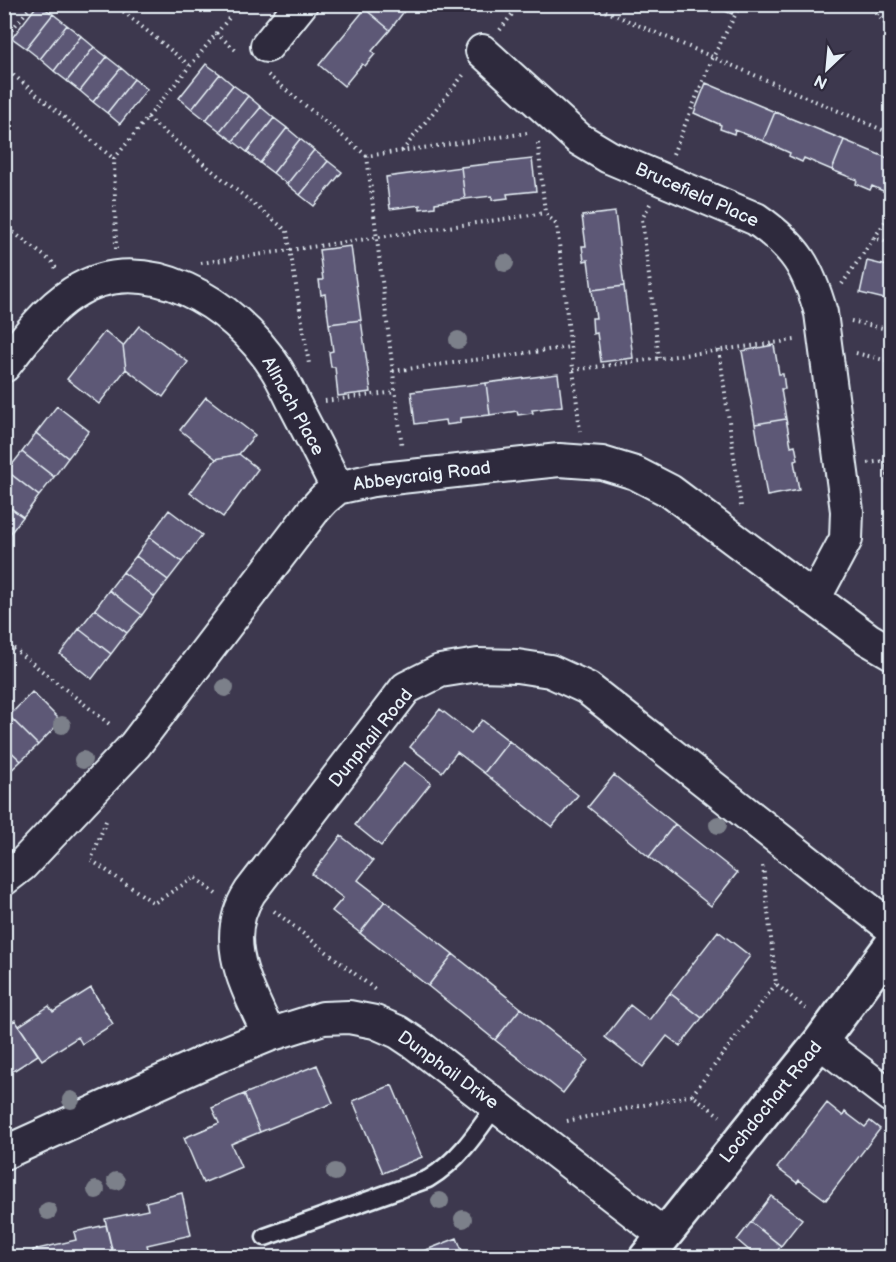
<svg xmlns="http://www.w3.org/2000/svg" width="896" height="1262" font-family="'Balsamiq Sans',sans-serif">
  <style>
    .building { fill: #5d5976; stroke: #e8f1f8; stroke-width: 1.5 }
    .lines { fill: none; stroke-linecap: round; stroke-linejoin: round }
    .lane-casing { stroke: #e8f1f8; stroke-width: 21 }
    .street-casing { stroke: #e8f1f8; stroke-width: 36 }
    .secondary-casing { stroke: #e8f1f8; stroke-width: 38 }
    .path { stroke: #e8f1f8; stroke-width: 4; stroke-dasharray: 1.5 4.5; stroke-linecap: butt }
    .lane { stroke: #2f2a3d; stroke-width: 16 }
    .street { stroke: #2f2a3d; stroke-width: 32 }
    .secondary { stroke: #2f2a3d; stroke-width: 33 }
    .tree { fill: #7c808a }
    .labels { text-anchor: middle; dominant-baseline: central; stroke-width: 5; stroke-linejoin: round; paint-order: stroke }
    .street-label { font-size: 18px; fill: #e8f1f8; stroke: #2f2a3d }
  </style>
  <rect width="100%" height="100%" fill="#3d384e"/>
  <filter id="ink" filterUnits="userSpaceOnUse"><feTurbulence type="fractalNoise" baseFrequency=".0167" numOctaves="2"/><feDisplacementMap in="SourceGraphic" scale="12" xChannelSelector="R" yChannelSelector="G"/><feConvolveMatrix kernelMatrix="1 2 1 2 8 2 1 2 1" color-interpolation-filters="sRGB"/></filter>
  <g filter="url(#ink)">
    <path class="building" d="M38,4L53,14L26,48L12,38Z
      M369,4H416L412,9L408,6L390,30L365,9Z
      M709,4H736L732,14Z
      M365,9L390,30L372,51L375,54L365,66L362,64L344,86L319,65Z
      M53,14L67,25L40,59L26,48Z
      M67,25L81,36L54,71L40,59Z
      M81,36L94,47L67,81L54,71Z
      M94,47L107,57L80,91L67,81Z
      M107,57L121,68L93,102L80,91Z
      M206,64L220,74L192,109L179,98Z
      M121,68L134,79L107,113L93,102Z
      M220,74L233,85L206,120L192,109Z
      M134,79L147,89L120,124L107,113Z
      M706,83L775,112L763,141L735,130L734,134L720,129L721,125L694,113Z
      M233,85L248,96L220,131L206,120Z
      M248,96L261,107L233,141L220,131Z
      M261,107L274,118L247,152L233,141Z
      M775,112L844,140L832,170L804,158L802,162L789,156L790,153L763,141Z
      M274,118L287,128L260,163L247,152Z
      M287,128L300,139L273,173L260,163Z
      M300,139L314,150L287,184L273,173Z
      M844,140L892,160V195L872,186L870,190L856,184L857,180L832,170Z
      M314,150L328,161L300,195L287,184Z
      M532,159L536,191L507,194L508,198L492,200V196L465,199L461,167Z
      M328,161L342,172L314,206L300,195Z
      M461,167L465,199L435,203V207L420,209V205L390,209L386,177Z
      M615,212L624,286L592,290L588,260L584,261L582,246H586L582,216Z
      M351,246L361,320L329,324L325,294L321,295L319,280H323L319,250Z
      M867,261L892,267V305L887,304L889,300L860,293Z
      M624,286L633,358L601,362L597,333L593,334L592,318H596L592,290Z
      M361,320L371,392L338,396L335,367H331L329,352L333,351L329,324Z
      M139,326L188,362L163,397L126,369L123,346Z
      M105,331L123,346L126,369L99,404L67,379Z
      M774,345L779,374H783L785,389H781L786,419L755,424L742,351Z
      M558,374L562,406L532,410L533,413L518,415L517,411L490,415L486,383Z
      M486,383L490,415L460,418V423L446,425L445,420L415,424L411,392Z
      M206,397L255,435L239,454L216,459L180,430Z
      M57,406L89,431L68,458L36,433Z
      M786,419L791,446L795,445L798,460L794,461L799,490L767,496L755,424Z
      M36,433L68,458L54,477L22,452Z
      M22,452L54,477L39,496L7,471Z
      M239,454L258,469L223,517L190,493L216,459Z
      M886,465H892V531Z
      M7,471L39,496L23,517L4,503V474Z
      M4,503L23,517L9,535L4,531Z
      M169,510L202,535L182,562L149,537Z
      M149,537L182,562L168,580L136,556Z
      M136,556L168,580L155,597L123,572Z
      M123,572L155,597L142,615L109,590Z
      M109,590L142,615L127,633L95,609Z
      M95,609L127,633L111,654L79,629Z
      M79,629L111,654L92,679L60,654Z
      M32,692L61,721L38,745L9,716Z
      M440,709L471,733L482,720L509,741L484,773L457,752L442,772L410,747Z
      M9,716L38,745L21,761L4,745V720Z
      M509,741L578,795L552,827L484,773Z
      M4,745L21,761L6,775L4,773Z
      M404,762L431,783L381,846L355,825Z
      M614,775L675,824L649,857L588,807Z
      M675,824L737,873L711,906L649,857Z
      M341,836L373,861L358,880L385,901L360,933L332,911L343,898L312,874Z
      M385,901L453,954L428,986L360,933Z
      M718,931L750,956L702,1018L670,993Z
      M453,954L521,1008L495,1040L428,986Z
      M91,988L113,1024L82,1044L78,1037L42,1060L19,1026L49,1006L53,1012Z
      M670,993L702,1018L680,1046L667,1036L643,1067L605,1037L630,1005L649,1020Z
      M521,1008L588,1060L563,1093L495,1040Z
      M15,1020L38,1055L10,1073L4,1067V1027Z
      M317,1065L333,1103L260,1132L244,1094Z
      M392,1085L422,1157L383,1173L353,1101Z
      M244,1094L260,1132L231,1144L241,1167L203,1183L184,1138L219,1123L212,1108Z
      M827,1103L843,1116L845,1112L865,1127L870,1121L880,1129L826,1200L799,1180L797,1183L777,1168Z
      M182,1193L191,1235L147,1245L149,1252L114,1258L105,1219L148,1210L146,1202Z
      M771,1196L802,1219L781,1246L751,1222Z
      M751,1222L781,1246L772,1258H758L737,1240Z
      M106,1225L114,1258H34L33,1250L76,1240L74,1232Z
      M457,1238L465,1258H418L416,1254Z"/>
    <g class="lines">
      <defs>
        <path id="lane" d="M265,1237L428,1179C458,1161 476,1134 496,1105"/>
        <path id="street" d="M267,46L301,4
          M482,51L579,139L609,157L756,219C796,247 808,267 821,313L847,511L846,539L814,599
          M4,366C24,340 45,311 73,293C144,247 235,304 275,367C283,379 289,394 296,407C310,434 324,461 337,488
          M4,879L22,865L135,745L313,511L324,499L337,488L373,480L559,460L602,463L635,473L670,491L868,639L892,653
          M269,1035C248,988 218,941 250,892L406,688L440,671L478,665L517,666L550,671L587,688L892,928
          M820,1042L892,1097
          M4,1153L220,1055L269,1035L323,1018L349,1017L375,1022L398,1032L416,1044L664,1235"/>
        <path id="secondary" d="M646,1258L820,1042L892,944"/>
      </defs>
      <use href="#lane" class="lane-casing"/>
      <use href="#street" class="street-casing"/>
      <use href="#secondary" class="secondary-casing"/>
      <path class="path" d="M114,4L189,65
        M589,4L892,134
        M868,4L892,31
        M877,14L888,4
        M500,30L520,4
        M216,33L238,52
        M4,39L33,4
        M4,67L114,159
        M268,75L367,156L527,133
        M147,118L287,231L309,364
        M538,143L545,213L557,225L580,431
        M402,151L465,73
        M673,154L712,59L741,4
        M367,156L402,447
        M650,204L642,219L659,358
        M4,225L52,262L57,270
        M874,238L892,212
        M116,249L114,159L229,18
        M201,263L545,213
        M842,284L874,238L892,243
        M851,321L892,330
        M719,350L741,506
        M856,353L892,362
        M573,370L795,340
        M393,371L570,347
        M325,401L396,392
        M868,463L892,460
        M4,641L112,726
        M106,821L91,860L154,903L195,877L217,895
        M763,866L776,984L806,1009
        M274,911L377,991
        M692,1095L776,984
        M567,1121L692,1095L720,1116"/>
      <use href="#lane" class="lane"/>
      <use href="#street" class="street"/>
      <use href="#secondary" class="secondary"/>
    </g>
    <g class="tree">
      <circle cx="505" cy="263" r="9"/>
      <circle cx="458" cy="340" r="9"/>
      <circle cx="225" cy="688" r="9"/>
      <circle cx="62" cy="725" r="9"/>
      <circle cx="83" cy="760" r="9"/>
      <circle cx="718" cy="825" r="9"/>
      <circle cx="71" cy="1100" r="9"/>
      <circle cx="335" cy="1172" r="9"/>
      <circle cx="116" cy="1181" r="9"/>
      <circle cx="96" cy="1190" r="9"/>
      <circle cx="440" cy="1201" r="9"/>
      <circle cx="48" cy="1211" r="9"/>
      <circle cx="463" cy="1219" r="9"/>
    </g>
  </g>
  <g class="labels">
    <g class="street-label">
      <text transform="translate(697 195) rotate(24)">Brucefield Place</text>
      <text transform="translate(293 406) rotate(61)">Allnach Place</text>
      <text transform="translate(422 476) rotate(-7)">Abbeycraig Road</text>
      <text transform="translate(371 738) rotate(-51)">Dunphail Road</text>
      <text transform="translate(448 1070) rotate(36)">Dunphail Drive</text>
      <text transform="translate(771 1102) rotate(-51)">Lochdochart Road</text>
    </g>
  </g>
  <rect width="896" height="1262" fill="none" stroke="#2f2a3d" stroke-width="24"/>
  <rect x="12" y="12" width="872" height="1238" fill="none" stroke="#e8f1f8" stroke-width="2" filter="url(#ink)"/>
  <g transform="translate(827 69) rotate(206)" stroke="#2f2a3d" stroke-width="4.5" paint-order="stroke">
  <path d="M0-4.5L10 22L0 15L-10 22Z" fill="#e8f1f8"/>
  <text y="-9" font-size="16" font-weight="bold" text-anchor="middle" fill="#e8f1f8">N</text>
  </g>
</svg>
